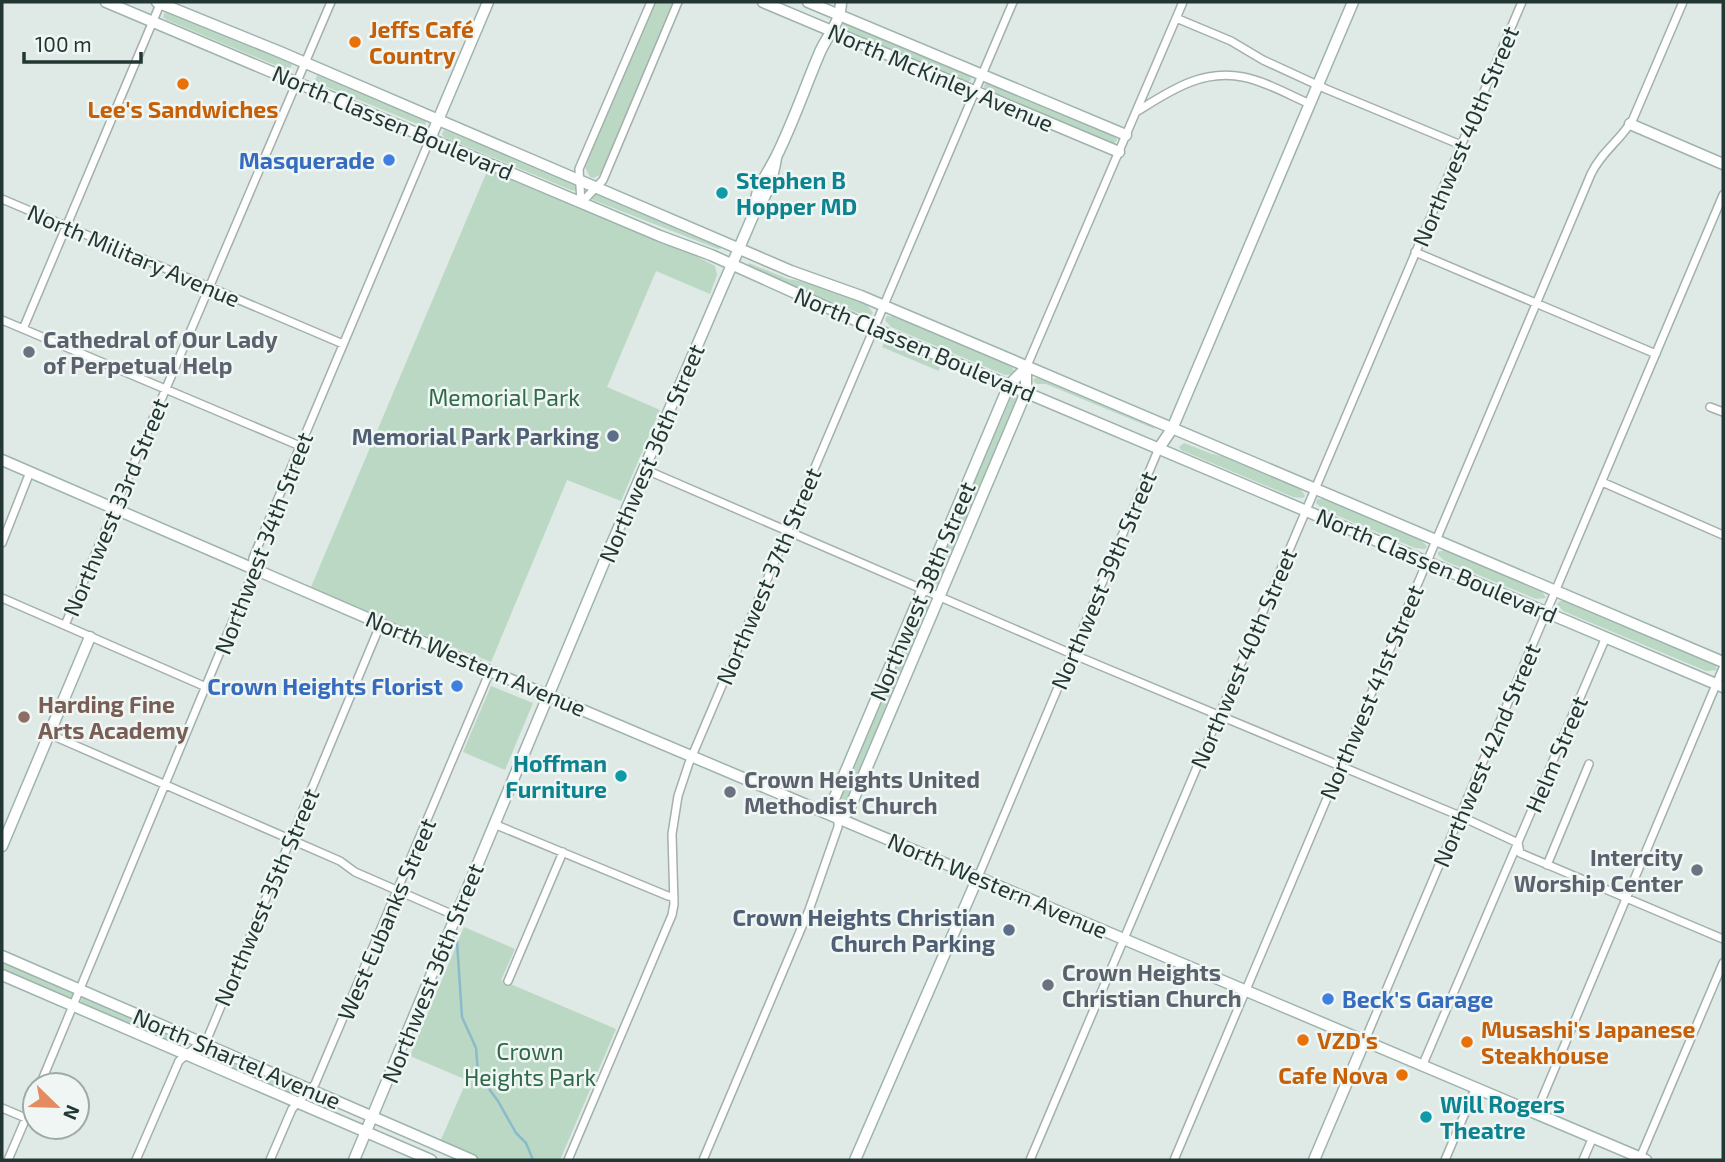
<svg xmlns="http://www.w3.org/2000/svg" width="1725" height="1162" font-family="'Exo 2',sans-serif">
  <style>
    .green { fill: #bad8c4 }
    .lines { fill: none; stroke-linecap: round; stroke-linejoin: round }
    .stream { stroke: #8bbbc9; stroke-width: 2.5 }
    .street-casing { stroke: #a3b0ac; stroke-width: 10 }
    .secondary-casing { stroke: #9fb3ae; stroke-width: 13 }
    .street { stroke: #fff; stroke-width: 7 }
    .secondary { stroke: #fff; stroke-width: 10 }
    .food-dot { fill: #e8710a; stroke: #eff6f3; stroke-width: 2.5 }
    .shop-dot { fill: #3f7fe0; stroke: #eff6f3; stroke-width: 2.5 }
    .culture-dot { fill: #0f9aa8; stroke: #eff6f3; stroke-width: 2.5 }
    .worship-dot { fill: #6b7280; stroke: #eff6f3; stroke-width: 2.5 }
    .service-dot { fill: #5c6f8a; stroke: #eff6f3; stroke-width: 2.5 }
    .education-dot { fill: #8d6e63; stroke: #eff6f3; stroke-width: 2.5 }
    .labels { text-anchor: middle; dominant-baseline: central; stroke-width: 5; stroke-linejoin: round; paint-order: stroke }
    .food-label { font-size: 23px; font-weight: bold; fill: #c56008; stroke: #eff6f3; text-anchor: start }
    .street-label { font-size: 23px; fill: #223733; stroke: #eff6f3 }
    .shop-label { font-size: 23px; font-weight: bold; fill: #366cbe; stroke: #eff6f3; text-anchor: end }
    .culture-label { font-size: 23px; font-weight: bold; fill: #0d838f; stroke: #eff6f3; text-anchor: start }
    .worship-label { font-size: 23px; font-weight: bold; fill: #5b616d; stroke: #eff6f3; text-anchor: start }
    .park-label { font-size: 23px; fill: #306a4b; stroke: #eff6f3 }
    .service-label { font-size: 23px; font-weight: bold; fill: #4e5e75; stroke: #eff6f3; text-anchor: end }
    .education-label { font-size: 23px; font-weight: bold; fill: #785e54; stroke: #eff6f3; text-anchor: start }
  </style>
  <rect width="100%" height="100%" fill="#dfe9e5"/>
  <path class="green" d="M655,2H674L601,174L594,178L590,177L585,167Z
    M165,12H170L292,64L289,71L167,20L163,17Z
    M845,22L970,74L971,80L966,83L843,31L841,27Z
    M317,75L426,120L425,127L315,82Z
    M989,82L1114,135L1117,140L1113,145L985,91L984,85Z
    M444,130L575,183L578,186L577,191L571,190L444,137L442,134Z
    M488,169L696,256L715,266L717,275L710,294L656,271L607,387L660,410L621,501L567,480L491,662L443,643L311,587Z
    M594,193L722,246V248L718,249L593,200L591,198Z
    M749,263L788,279L817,284L867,305L873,313L871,315L861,314L760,272L748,265Z
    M887,316L895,317L1008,365L1013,368L1015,374L1005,375L891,327L885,320Z
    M886,338L941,362L939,371L882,347Z
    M1035,378H1041L1153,426L1155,429L1046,384H1037L1033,381Z
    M1012,395H1016L1019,398L941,583L935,584L933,577Z
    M1184,443L1212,454L1227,457L1300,488L1305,496L1303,498L1293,497L1181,450L1179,447Z
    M1317,499H1325L1418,538L1427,546L1425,549L1415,548L1324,510L1316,503Z
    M1444,550L1541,590L1546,598L1536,599L1445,561L1438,555V552Z
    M928,600L932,605L845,809L839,812L836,808V804L922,602Z
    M1560,601H1568L1710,661L1715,664L1717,670L1706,671L1563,611L1557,604Z
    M491,686L533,703L505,770L463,752Z
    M464,927L515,949L501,980L616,1029L560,1160H480L440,1142L467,1080L410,1056Z
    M2,960L74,991L70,1001L2,971Z
    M83,996L178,1037L176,1045L80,1004Z
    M214,1053L292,1087L290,1093L213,1062L211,1059Z"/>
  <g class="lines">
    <path class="stream" d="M457,942L462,1017L476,1048L478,1074L498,1101L516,1133L526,1143L533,1160"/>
    <defs>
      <path id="street" d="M1176,18L1231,41L1263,60L1326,89L1461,145
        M1136,112C1170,91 1201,69 1243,77C1265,81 1289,95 1310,104
        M2,199L343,344
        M581,203L603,180L678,2
        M581,203L579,169L651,2
        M1415,252L1656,354
        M2,320L300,446
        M23,329L161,2
        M1026,368L1183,2
        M1710,407L1723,412
        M644,469L1072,654L1460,816L1518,843L1520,853L1723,939
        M1602,482L1723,535
        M2,543L30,472
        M2,598L206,687
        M65,625L331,2
        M49,734L340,861L355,872L456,916
        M494,824L668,896L674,897
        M1547,865L1589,764
        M978,877L1159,448
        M508,981L563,852
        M1365,1040L1723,195
        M1423,1064L1606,637
        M40,1085L252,575L253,558L430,139
        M2,1108L35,1122
        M1536,1113L1723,668
        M1640,1158L1723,963
        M8,1160L35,1097
        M136,1160L179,1061L208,1037L381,623
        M270,1160L292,1109L315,1084L490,671
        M568,1160L672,915L674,904L672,834L678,796L689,763L1013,2
        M703,1160L809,910L838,827V818
        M1030,1160L1522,2
        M1174,1160L1591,174C1601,152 1622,139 1633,119L1683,2
        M1445,1160L1476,1087
        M1583,1160L1593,1137"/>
      <path id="secondary" d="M106,2L660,236L711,255L873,328L1723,687
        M157,2L280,52L791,271L861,296L1723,662
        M763,2L1119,152
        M808,2L1126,135
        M1630,124L1723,164
        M430,139L488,2
        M755,211C754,190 767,175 776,157C793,123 805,87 820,52C828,34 840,24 841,3
        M1026,368V392L848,812L838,818L831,806L1009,385Z
        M1159,448L1172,429L1353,2
        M2,460L490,671L1646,1160
        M2,846L90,637
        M2,956L472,1160
        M2,975L431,1160
        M354,1160L607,555L755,211C768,196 773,177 776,158
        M855,1160L978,877
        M1314,1160L1365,1040"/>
    </defs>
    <use href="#street" class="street-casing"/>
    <use href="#secondary" class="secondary-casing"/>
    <use href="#street" class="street"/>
    <use href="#secondary" class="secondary"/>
  </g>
  <g class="food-dot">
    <circle cx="355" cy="42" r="7"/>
    <circle cx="183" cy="84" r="7"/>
    <circle cx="1303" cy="1040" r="7"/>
    <circle cx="1467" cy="1042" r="7"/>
    <circle cx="1402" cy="1075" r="7"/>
  </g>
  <g class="shop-dot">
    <circle cx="389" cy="160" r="7"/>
    <circle cx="457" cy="686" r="7"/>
    <circle cx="1328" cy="999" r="7"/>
  </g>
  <g class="culture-dot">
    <circle cx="722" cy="193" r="7"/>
    <circle cx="621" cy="776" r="7"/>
    <circle cx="1426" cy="1117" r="7"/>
  </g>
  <g class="worship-dot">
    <circle cx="29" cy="352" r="7"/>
    <circle cx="730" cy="792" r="7"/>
    <circle cx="1697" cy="870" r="7"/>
    <circle cx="1048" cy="985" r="7"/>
  </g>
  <g class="service-dot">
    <circle cx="613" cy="436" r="7"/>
    <circle cx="1009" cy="930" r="7"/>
  </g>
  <circle class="education-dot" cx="24" cy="717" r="7"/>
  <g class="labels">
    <g class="food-label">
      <text x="369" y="29">Jeffs Café<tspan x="369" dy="26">Country</tspan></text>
      <text x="183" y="109" text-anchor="middle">Lee's Sandwiches</text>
      <text x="1481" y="1029">Musashi's Japanese<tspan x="1481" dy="26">Steakhouse</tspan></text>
      <text x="1317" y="1040">VZD's</text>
      <text x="1388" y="1075" text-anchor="end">Cafe Nova</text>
    </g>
    <g class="street-label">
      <text transform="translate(941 77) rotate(23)">North McKinley Avenue</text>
      <text transform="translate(393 122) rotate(23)">North Classen Boulevard</text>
      <text transform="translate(1465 136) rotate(-67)">Northwest 40th Street</text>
      <text transform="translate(134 255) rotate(23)">North Military Avenue</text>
      <text transform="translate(915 344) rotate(23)">North Classen Boulevard</text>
      <text transform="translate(651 453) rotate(-67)">Northwest 36th Street</text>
      <text transform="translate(115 507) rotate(-67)">Northwest 33rd Street</text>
      <text transform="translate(263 543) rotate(-69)">Northwest 34th Street</text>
      <text transform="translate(1437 565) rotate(23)">North Classen Boulevard</text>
      <text transform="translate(768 576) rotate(-67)">Northwest 37th Street</text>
      <text transform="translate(1103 580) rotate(-67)">Northwest 39th Street</text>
      <text transform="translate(922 591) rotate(-67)">Northwest 38th Street</text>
      <text transform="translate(1243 658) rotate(-67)">Northwest 40th Street</text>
      <text transform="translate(476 663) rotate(23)">North Western Avenue</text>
      <text transform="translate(1371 692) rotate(-67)">Northwest 41st Street</text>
      <text transform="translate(1556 754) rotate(-67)">Helm Street</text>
      <text transform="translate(1486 755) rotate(-67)">Northwest 42nd Street</text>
      <text transform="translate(998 885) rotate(23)">North Western Avenue</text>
      <text transform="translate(266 897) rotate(-67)">Northwest 35th Street</text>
      <text transform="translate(386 919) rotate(-67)">West Eubanks Street</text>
      <text transform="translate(432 973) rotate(-68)">Northwest 36th Street</text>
      <text transform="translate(237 1058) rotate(23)">North Shartel Avenue</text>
    </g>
    <g class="shop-label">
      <text x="375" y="160">Masquerade</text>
      <text x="443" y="686">Crown Heights Florist</text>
      <text x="1342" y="999" text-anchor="start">Beck's Garage</text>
    </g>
    <g class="culture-label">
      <text x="736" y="180">Stephen B<tspan x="736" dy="26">Hopper MD</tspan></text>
      <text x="607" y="763" text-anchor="end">Hoffman<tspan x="607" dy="26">Furniture</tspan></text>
      <text x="1440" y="1104">Will Rogers<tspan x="1440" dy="26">Theatre</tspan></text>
    </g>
    <g class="worship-label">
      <text x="43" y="339">Cathedral of Our Lady<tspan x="43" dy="26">of Perpetual Help</tspan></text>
      <text x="744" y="779">Crown Heights United<tspan x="744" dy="26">Methodist Church</tspan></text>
      <text x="1683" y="857" text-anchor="end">Intercity<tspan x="1683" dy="26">Worship Center</tspan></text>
      <text x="1062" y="972">Crown Heights<tspan x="1062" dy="26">Christian Church</tspan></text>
    </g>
    <g class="park-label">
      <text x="504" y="397">Memorial Park</text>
      <text x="530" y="1051">Crown<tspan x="530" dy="26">Heights Park</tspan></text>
    </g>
    <g class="service-label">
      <text x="599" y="436">Memorial Park Parking</text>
      <text x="995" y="917">Crown Heights Christian<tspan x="995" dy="26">Church Parking</tspan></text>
    </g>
    <g class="education-label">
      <text x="38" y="704">Harding Fine<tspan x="38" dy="26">Arts Academy</tspan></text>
    </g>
  </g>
  <rect width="1725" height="1162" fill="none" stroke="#223733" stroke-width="7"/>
  <g transform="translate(56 1106) rotate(113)"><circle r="33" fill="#eff6f3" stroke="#9daaa6" stroke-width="2"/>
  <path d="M0-5L12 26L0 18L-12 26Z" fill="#e58b61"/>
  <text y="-10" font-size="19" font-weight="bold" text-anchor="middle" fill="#223733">N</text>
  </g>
  <path d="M24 52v10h117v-10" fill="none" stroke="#223733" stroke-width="3.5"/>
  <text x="35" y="52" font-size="21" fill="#223733" stroke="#eff6f3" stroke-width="5" paint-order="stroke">100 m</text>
</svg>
